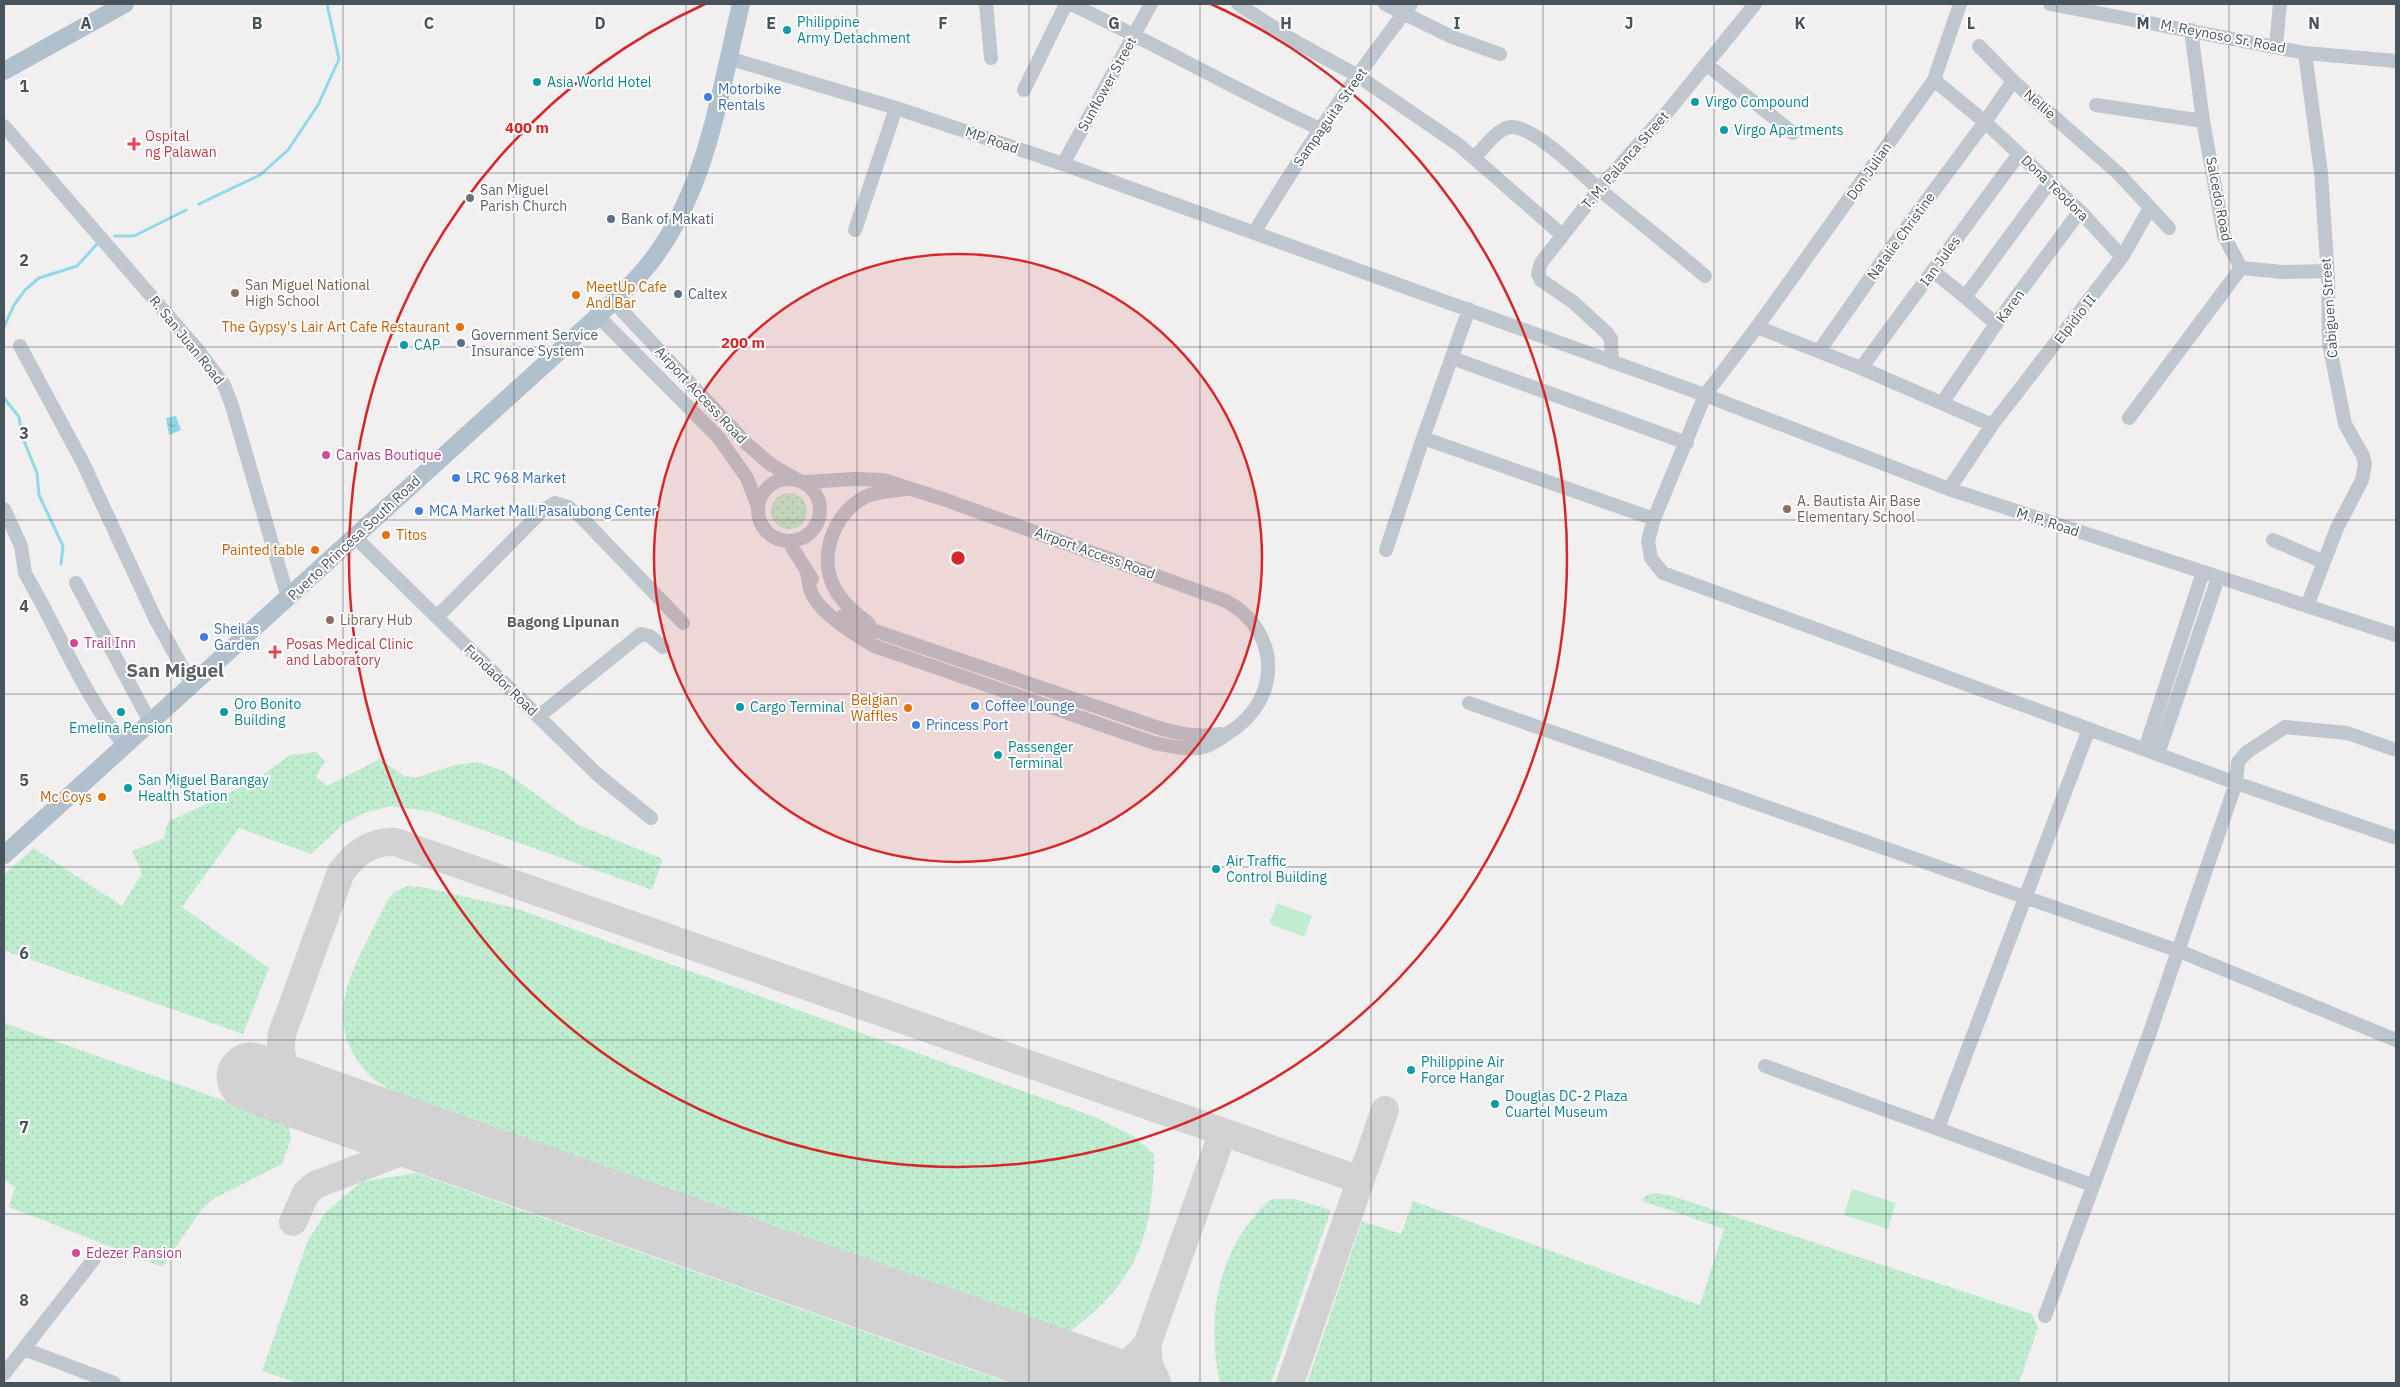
<svg xmlns="http://www.w3.org/2000/svg" width="2400" height="1387" font-family="'IBM Plex Sans',sans-serif">
  <style>
    .grass { fill: url(#grass-dots) }
    .pitch { fill: #c0edd0 }
    .water { fill: url(#water-ripples) }
    .lines { fill: none; stroke-linecap: round; stroke-linejoin: round }
    .stream { stroke: #8fd9e9; stroke-width: 3 }
    .taxiway { stroke: #d2d2d4; stroke-width: 28 }
    .runway { stroke: #d2d2d4; stroke-width: 69 }
    .minor { stroke: #bec7ce; stroke-width: 14 }
    .major { stroke: #b0c0cd; stroke-width: 18 }
    .grid { fill: none; stroke: #48535c; stroke-width: 1; stroke-opacity: 0.55 }
    .ring { fill: none; stroke: #d62828; stroke-width: 2.5 }
    .culture-dot { fill: #0f9aa8; stroke: #fff; stroke-width: 2 }
    .shop-dot { fill: #3f7fe0; stroke: #fff; stroke-width: 2 }
    .health-dot { fill: #e0444e; stroke: #fff; stroke-width: 2 }
    .worship-dot { fill: #6b7280; stroke: #fff; stroke-width: 2 }
    .service-dot { fill: #5c6f8a; stroke: #fff; stroke-width: 2 }
    .education-dot { fill: #8d6e63; stroke: #fff; stroke-width: 2 }
    .food-dot { fill: #e8710a; stroke: #fff; stroke-width: 2 }
    .hotel-dot { fill: #d1479c; stroke: #fff; stroke-width: 2 }
    .labels { text-anchor: middle; dominant-baseline: central; stroke-width: 4; stroke-linejoin: round; paint-order: stroke }
    .culture-label { font-size: 14px; fill: #0d838f; stroke: #fff; text-anchor: start }
    .street-label { font-size: 14px; fill: #48535c; stroke: #fff }
    .shop-label { font-size: 14px; fill: #366cbe; stroke: #fff; text-anchor: start }
    .health-label { font-size: 14px; fill: #be3a42; stroke: #fff; text-anchor: start }
    .worship-label { font-size: 14px; fill: #5b616d; stroke: #fff; text-anchor: start }
    .service-label { font-size: 14px; fill: #4e5e75; stroke: #fff; text-anchor: start }
    .education-label { font-size: 14px; fill: #785e54; stroke: #fff; text-anchor: start }
    .food-label { font-size: 14px; fill: #c56008; stroke: #fff; text-anchor: end }
    .hotel-label { font-size: 14px; fill: #b23c85; stroke: #fff; text-anchor: start }
    .neighbourhood-label { font-size: 15px; font-weight: bold; fill: #5c6064; stroke: #fff }
    .district-label { font-size: 19px; font-weight: bold; fill: #5c6064; stroke: #fff }
    .grid-label { font-size: 16px; text-anchor: middle; font-weight: bold; fill: #48535c; stroke: #fff; stroke-width: 4; stroke-linejoin: round; paint-order: stroke }
    .centre { fill: #d62828; stroke: #fff; stroke-width: 2.5 }
    .ring-label { font-size: 15px; text-anchor: middle; font-weight: bold; fill: #d62828; stroke: #fff; stroke-width: 4; stroke-linejoin: round; paint-order: stroke }
  </style>
  <defs>
    <pattern id="grass-dots" width="8" height="8" patternUnits="userSpaceOnUse" patternTransform="scale(1.25)"><rect width="8" height="8" fill="#c0edd0"/><path d="M2 2h.1M6 6h.1" fill="none" stroke="#a6cdb5" stroke-width="1.8" stroke-linecap="round"/></pattern>
    <pattern id="water-ripples" width="26" height="14" patternUnits="userSpaceOnUse" patternTransform="scale(1.25)"><rect width="26" height="14" fill="#8fd9e9"/><path d="M2 4q2-2 4 0t4 0M15 11q2-2 4 0t4 0" fill="none" stroke="#77b3c0"/></pattern>
  </defs>
  <rect width="100%" height="100%" fill="#f2eff0"/>
  <path class="grass" d="M771 511a18 18 0 1 1 36 0a18 18 0 1 1-36 0Z
    M316,752L325,761L316,777L327,786L380,759L404,776L415,778L455,765L478,762L504,771L578,825L663,859L652,890L432,812L391,806L364,813L342,825L311,854L239,828L182,907L269,968L243,1034L6,951L4,956V874L34,848L122,906L142,873L132,851L163,839L168,822L254,781L290,755Z
    M407,886L422,887L515,908L1095,1117L1133,1136L1154,1154C1153,1236 1138,1280 1071,1331L394,1092C386,1087 376,1082 369,1075C315,1017 358,961 386,903L394,892Z
    M4,1023L288,1123L291,1139L282,1164L215,1198L202,1209L162,1267L9,1207L15,1187L4,1180Z
    M416,1173L1009,1383H297L262,1371L308,1240L326,1212L361,1182Z
    M1655,1193L1669,1195L2032,1314L2038,1328L2019,1383H1307L1362,1221L1401,1234L1413,1201L1700,1305L1724,1229L1642,1201L1644,1196Z
    M1271,1199H1295L1331,1210L1272,1380L1270,1383H1220C1205,1317 1218,1246 1271,1199Z"/>
  <path class="pitch" d="M1277,903L1312,916L1304,937L1269,924Z
    M1852,1189L1896,1203L1888,1229L1844,1215Z"/>
  <path class="water" d="M176,416L181,430L169,435L166,418Z"/>
  <g class="lines">
    <path class="stream" d="M199,204L260,175L288,150L318,105L339,59L327,4
      M115,236H134L186,210
      M4,327L14,305L25,290L39,278L77,266L97,244
      M4,398L19,417L22,436L37,473L39,495L63,546L61,564"/>
    <path class="taxiway" d="M320,1101C294,1084 276,1068 282,1034L341,872C355,853 371,841 395,842L1360,1180
      M293,1222L306,1193L315,1185L406,1150L441,1144
      M1147,1345L1149,1364L1157,1383
      M1076,1369C1110,1375 1124,1371 1147,1345L1223,1132
      M1290,1383L1385,1110"/>
    <path class="runway" d="M251,1077L1115,1383"/>
    <path class="minor" d="M986,4L991,58
      M1071,4C1155,44 1236,90 1320,129
      M1238,4L1296,42L1358,76L1459,145L1562,235
      M1385,4L1452,37L1500,54
      M1960,4L1934,80L1757,327L1705,395L1949,489L2396,635
      M2050,4L2305,53L2396,61
      M1979,46L2013,81
      M2276,46L2280,4
      M2305,53L2321,173L2328,278L2329,343L2345,424L2363,456L2365,464L2362,480L2337,528L2307,606
      M728,58L896,108L1063,164L1705,395L1654,519L1648,541L1651,558L1663,573L2236,783L2396,838
      M1706,64L1793,133
      M1934,80L1985,122L2013,81L2118,173L2169,228
      M1024,90L1066,4
      M2096,105L2203,121
      M4,126L197,349L224,385L232,406L288,598
      M1475,157C1484,148 1498,127 1512,127C1535,127 1583,175 1601,191C1636,219 1671,247 1705,276
      M1063,164L1151,4
      M855,230L896,108
      M1254,233C1301,154 1355,77 1411,4
      M2241,268L2283,272L2327,271
      M1933,271L1965,297
      M613,301L747,444L770,464L796,479
      M598,316L719,438L747,478L758,507
      M1996,324L1965,297L2049,183
      M1757,327L1861,368L1992,425
      M20,346L83,463L156,620L192,685
      M1819,351L1892,247L1985,122L2080,211L2122,257
      M1452,358L1687,443
      M1612,362L1611,339L1607,333L1573,302L1541,280L1538,274L1541,263L1599,189L1669,110L1755,4
      M1861,368L2019,154
      M1942,403L1996,324L2080,211
      M2129,418L2241,268L2224,236L2203,121L2191,30
      M1423,438L1654,519
      M758 510a31 31 0 1 1 62 0a31 31 0 1 1-62 0Z
      M805,482L855,479L883,480L946,500L1226,601C1280,630 1283,698 1230,732C1221,738 1214,744 1204,747C1188,751 1170,746 1154,743L874,646C855,635 819,612 811,592C809,586 808,579 807,572
      M1949,489L1992,425L2122,257L2150,208
      M4,509L21,546L25,573L31,584C62,638 84,696 124,745
      M355,537L598,775L651,818
      M2273,540L2324,562
      M788,541L812,579
      M1386,550L1423,438L1469,309
      M76,583L150,722
      M843,616L861,626L1159,728C1181,734 1198,738 1221,734
      M437,617L541,512L555,503L568,507L581,517L683,623
      M869,624C856,613 842,603 834,587C818,556 834,513 865,497C877,491 893,491 906,489
      M1469,703L2179,951L2396,1040
      M539,716L641,634L650,636L663,647
      M2145,749L2203,572
      M2158,754L2218,578
      M1765,1066L2092,1185
      M1938,1128L2089,729
      M2045,1316L2149,1035L2236,783L2238,762L2247,752L2285,727L2347,733L2396,750
      M24,1349L114,1383
      M4,1374L94,1259"/>
    <path class="major" d="M4,71L125,4
      M4,855L598,316C620,295 643,275 660,249C709,177 721,87 741,4"/>
  </g>
  <path class="grid" d="M171,4V1383M343,4V1383M514,4V1383M686,4V1383M857,4V1383M1029,4V1383M1200,4V1383M1371,4V1383M1543,4V1383M1714,4V1383M1886,4V1383M2057,4V1383M2229,4V1383M4,173H2396M4,347H2396M4,520H2396M4,694H2396M4,867H2396M4,1040H2396M4,1214H2396"/>
  <circle cx="958" cy="558" r="304" fill="#d62828" fill-opacity=".12"/>
  <g class="ring">
    <circle cx="958" cy="558" r="304"/>
    <path d="M1211 4A609 609 0 1 1 705 4"/>
  </g>
  <g class="culture-dot">
    <circle cx="787" cy="30" r="5"/>
    <circle cx="537" cy="82" r="5"/>
    <circle cx="1695" cy="102" r="5"/>
    <circle cx="1724" cy="130" r="5"/>
    <circle cx="404" cy="345" r="5"/>
    <circle cx="740" cy="707" r="5"/>
    <circle cx="121" cy="712" r="5"/>
    <circle cx="224" cy="712" r="5"/>
    <circle cx="998" cy="755" r="5"/>
    <circle cx="128" cy="788" r="5"/>
    <circle cx="1216" cy="869" r="5"/>
    <circle cx="1411" cy="1070" r="5"/>
    <circle cx="1495" cy="1104" r="5"/>
  </g>
  <g class="shop-dot">
    <circle cx="708" cy="97" r="5"/>
    <circle cx="456" cy="478" r="5"/>
    <circle cx="419" cy="511" r="5"/>
    <circle cx="204" cy="637" r="5"/>
    <circle cx="975" cy="706" r="5"/>
    <circle cx="916" cy="725" r="5"/>
  </g>
  <g class="health-dot">
    <path d="M131.5 136.5h5v5h5v5h-5v5h-5v-5h-5v-5h5z"/>
    <path d="M272.5 644.5h5v5h5v5h-5v5h-5v-5h-5v-5h5z"/>
  </g>
  <circle class="worship-dot" cx="470" cy="198" r="5"/>
  <g class="service-dot">
    <circle cx="611" cy="219" r="5"/>
    <circle cx="678" cy="294" r="5"/>
    <circle cx="461" cy="343" r="5"/>
  </g>
  <g class="education-dot">
    <circle cx="235" cy="293" r="5"/>
    <circle cx="1787" cy="509" r="5"/>
    <circle cx="330" cy="620" r="5"/>
  </g>
  <g class="food-dot">
    <circle cx="576" cy="295" r="5"/>
    <circle cx="460" cy="327" r="5"/>
    <circle cx="386" cy="535" r="5"/>
    <circle cx="315" cy="550" r="5"/>
    <circle cx="908" cy="708" r="5"/>
    <circle cx="102" cy="797" r="5"/>
  </g>
  <g class="hotel-dot">
    <circle cx="326" cy="455" r="5"/>
    <circle cx="74" cy="643" r="5"/>
    <circle cx="76" cy="1253" r="5"/>
  </g>
  <g class="labels">
    <g class="culture-label">
      <text x="797" y="22">Philippine<tspan x="797" dy="16">Army Detachment</tspan></text>
      <text x="547" y="82">Asia World Hotel</text>
      <text x="1705" y="102">Virgo Compound</text>
      <text x="1734" y="130">Virgo Apartments</text>
      <text x="414" y="345">CAP</text>
      <text x="234" y="704">Oro Bonito<tspan x="234" dy="16">Building</tspan></text>
      <text x="750" y="707">Cargo Terminal</text>
      <text x="121" y="728" text-anchor="middle">Emelina Pension</text>
      <text x="1008" y="747">Passenger<tspan x="1008" dy="16">Terminal</tspan></text>
      <text x="138" y="780">San Miguel Barangay<tspan x="138" dy="16">Health Station</tspan></text>
      <text x="1226" y="861">Air Traffic<tspan x="1226" dy="16">Control Building</tspan></text>
      <text x="1421" y="1062">Philippine Air<tspan x="1421" dy="16">Force Hangar</tspan></text>
      <text x="1505" y="1096">Douglas DC-2 Plaza<tspan x="1505" dy="16">Cuartel Museum</tspan></text>
    </g>
    <g class="street-label">
      <text transform="translate(2223 36) rotate(11)">M. Reynoso Sr. Road</text>
      <text transform="translate(1107 84) rotate(-61)">Sunflower Street</text>
      <text transform="translate(2040 104) rotate(41)">Nellie</text>
      <text transform="translate(1330 117) rotate(-55)">Sampaguita Street</text>
      <text transform="translate(992 140) rotate(19)">MP Road</text>
      <text transform="translate(1625 160) rotate(-49)">T. M. Palanca Street</text>
      <text transform="translate(1869 171) rotate(-55)">Don Julian</text>
      <text transform="translate(2055 188) rotate(44)">Dona Teodora</text>
      <text transform="translate(2219 199) rotate(79)">Salcedo Road</text>
      <text transform="translate(1901 236) rotate(-54)">Natalie Christine</text>
      <text transform="translate(1940 261) rotate(-54)">Ian Jules</text>
      <text transform="translate(2010 306) rotate(-54)">Karen</text>
      <text transform="translate(2329 308) rotate(-94)">Cabiguen Street</text>
      <text transform="translate(2075 319) rotate(-52)">Elpidio II</text>
      <text transform="translate(187 340) rotate(51)">R. San Juan Road</text>
      <text transform="translate(701 395) rotate(47)">Airport Access Road</text>
      <text transform="translate(2048 522) rotate(18)">M. P. Road</text>
      <text transform="translate(354 538) rotate(-43)">Puerto Princesa South Road</text>
      <text transform="translate(1095 553) rotate(20)">Airport Access Road</text>
      <text transform="translate(501 680) rotate(44)">Fundador Road</text>
    </g>
    <g class="shop-label">
      <text x="718" y="89">Motorbike<tspan x="718" dy="16">Rentals</tspan></text>
      <text x="466" y="478">LRC 968 Market</text>
      <text x="429" y="511">MCA Market Mall Pasalubong Center</text>
      <text x="214" y="629">Sheilas<tspan x="214" dy="16">Garden</tspan></text>
      <text x="985" y="706">Coffee Lounge</text>
      <text x="926" y="725">Princess Port</text>
    </g>
    <g class="health-label">
      <text x="145" y="136">Ospital<tspan x="145" dy="16">ng Palawan</tspan></text>
      <text x="286" y="644">Posas Medical Clinic<tspan x="286" dy="16">and Laboratory</tspan></text>
    </g>
    <g class="worship-label">
      <text x="480" y="190">San Miguel<tspan x="480" dy="16">Parish Church</tspan></text>
    </g>
    <g class="service-label">
      <text x="621" y="219">Bank of Makati</text>
      <text x="688" y="294">Caltex</text>
      <text x="471" y="335">Government Service<tspan x="471" dy="16">Insurance System</tspan></text>
    </g>
    <g class="education-label">
      <text x="245" y="285">San Miguel National<tspan x="245" dy="16">High School</tspan></text>
      <text x="1797" y="501">A. Bautista Air Base<tspan x="1797" dy="16">Elementary School</tspan></text>
      <text x="340" y="620">Library Hub</text>
    </g>
    <g class="food-label">
      <text x="586" y="287" text-anchor="start">MeetUp Cafe<tspan x="586" dy="16">And Bar</tspan></text>
      <text x="450" y="327">The Gypsy's Lair Art Cafe Restaurant</text>
      <text x="396" y="535" text-anchor="start">Titos</text>
      <text x="305" y="550">Painted table</text>
      <text x="898" y="700">Belgian<tspan x="898" dy="16">Waffles</tspan></text>
      <text x="92" y="797">Mc Coys</text>
    </g>
    <g class="hotel-label">
      <text x="336" y="455">Canvas Boutique</text>
      <text x="84" y="643">Trail Inn</text>
      <text x="86" y="1253">Edezer Pansion</text>
    </g>
    <g class="neighbourhood-label">
      <text x="563" y="621">Bagong Lipunan</text>
    </g>
    <g class="district-label">
      <text x="175" y="670">San Miguel</text>
    </g>
  </g>
  <g class="grid-label">
    <text x="86" y="29">A</text>
    <text x="257" y="29">B</text>
    <text x="429" y="29">C</text>
    <text x="600" y="29">D</text>
    <text x="771" y="29">E</text>
    <text x="943" y="29">F</text>
    <text x="1114" y="29">G</text>
    <text x="1286" y="29">H</text>
    <text x="1457" y="29">I</text>
    <text x="1629" y="29">J</text>
    <text x="1800" y="29">K</text>
    <text x="1971" y="29">L</text>
    <text x="2143" y="29">M</text>
    <text x="2314" y="29">N</text>
    <text x="24" y="92">1</text>
    <text x="24" y="266">2</text>
    <text x="24" y="439">3</text>
    <text x="24" y="612">4</text>
    <text x="24" y="786">5</text>
    <text x="24" y="959">6</text>
    <text x="24" y="1133">7</text>
    <text x="24" y="1306">8</text>
  </g>
  <circle cx="958" cy="558" r="8" class="centre"/>
  <g class="ring-label">
    <text x="527" y="133">400 m</text>
    <text x="743" y="348">200 m</text>
  </g>
  <rect width="2400" height="1387" fill="none" stroke="#48535c" stroke-width="10"/>
</svg>
